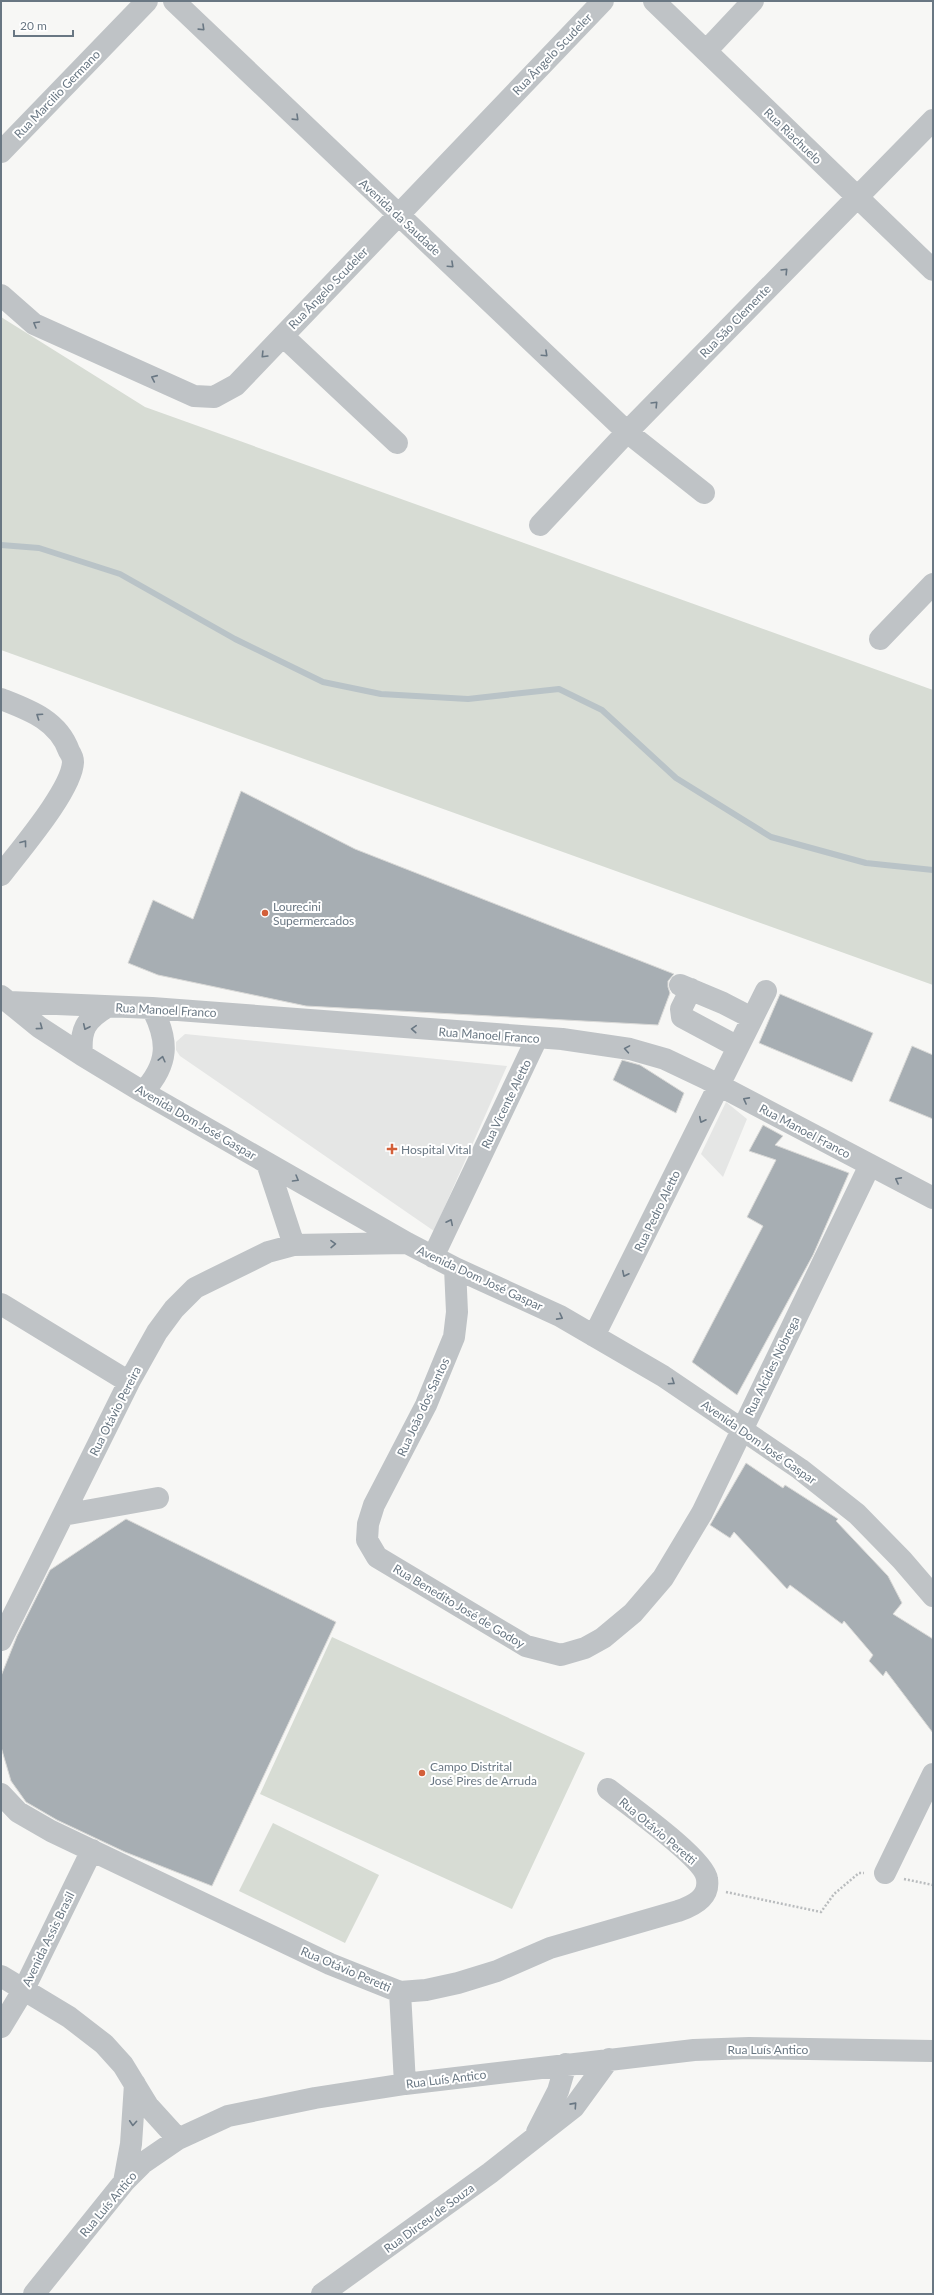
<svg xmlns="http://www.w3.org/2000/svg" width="934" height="2295" font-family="Lato,sans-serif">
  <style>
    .built { fill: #e5e6e5 }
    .green { fill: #d7dcd4 }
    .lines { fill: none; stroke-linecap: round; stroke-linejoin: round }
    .stream { stroke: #b9c3c7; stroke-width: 6 }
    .building { fill: #a7aeb3; stroke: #d9d9d7 }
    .path { stroke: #b9bcbe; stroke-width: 2.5; stroke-dasharray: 2 2; stroke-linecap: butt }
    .minor { stroke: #bfc3c6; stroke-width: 22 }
    .oneway { stroke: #697783 }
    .poi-dot { fill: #d35f39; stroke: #fff; stroke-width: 1.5 }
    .labels { text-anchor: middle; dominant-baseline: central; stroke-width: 4; stroke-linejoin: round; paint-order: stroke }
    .street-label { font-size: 12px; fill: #697783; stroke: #fff }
    .poi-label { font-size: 12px; fill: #697783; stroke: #fff; text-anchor: start }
  </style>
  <rect width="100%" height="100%" fill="#f7f7f5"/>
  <path class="built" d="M185,1034L507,1066L434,1231L180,1056L176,1050V1042Z
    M726,1102L747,1119L723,1177L701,1154Z"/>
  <path class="green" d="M1,317L145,407L933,690V985L1,650Z
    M332,1637L585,1753L512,1909L260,1794Z
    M273,1823L379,1875L345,1943L239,1891Z"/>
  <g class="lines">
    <path class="stream" d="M1,545L39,548L120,574L235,639L323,682L381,694L468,699L559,689L602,710L676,778L771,837L866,863L933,870"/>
  </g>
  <path class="building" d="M241,791L355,849L674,974L668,981V987L670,993L658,1025L306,1006L158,975L128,963L153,900L193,919Z
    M780,994L873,1033L852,1082L759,1043Z
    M912,1046L933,1055V1119L889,1101Z
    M622,1060L640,1065L684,1093L676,1113L613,1080Z
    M763,1125L783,1136L775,1145L849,1173L813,1255L737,1395L692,1362L763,1226L747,1217L776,1160L749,1151Z
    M746,1463L783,1488L785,1485L838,1519L836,1521L888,1576L902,1603L893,1614L933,1639V1733L886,1671L883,1676L869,1661L873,1655L844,1621L842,1624L790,1585L787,1589L734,1532L730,1538L710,1525Z
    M126,1519L336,1622L212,1886L125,1852L57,1820L26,1802L11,1781L1,1747V1676L17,1636L50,1570Z"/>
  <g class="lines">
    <path class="path" d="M904,1879L933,1885
      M726,1892L821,1912L834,1894L859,1873H864"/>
    <path class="minor" d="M174,1L627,432L704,493
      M654,1L933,270
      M706,51L753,1
      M1,152L147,1
      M1,295L34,324L194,396L214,397L236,385L603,1
      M283,336L397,443
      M540,525L627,432L933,120
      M880,639L933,584
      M1,699C29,710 58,720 69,751C71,754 73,759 73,762C72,790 19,851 1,875
      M680,985L723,1003L752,1018
      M691,989L681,1009L682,1017L738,1047
      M1,996L39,1027L82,1055L143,1092L407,1243L455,1268L560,1316L663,1376L800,1469L857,1514L902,1560L933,1596
      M9,1002L152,1008L562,1039L630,1049L665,1059L705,1078L933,1198
      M82,1055C80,1030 85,1020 107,1007
      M143,1092C169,1064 169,1041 152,1008
      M267,1163L294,1245
      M433,1257L537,1038
      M455,1268L457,1312L454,1337L426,1405L374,1505L368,1524L367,1540L377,1557L526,1646L561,1655L585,1648L603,1638L633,1613L663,1578L702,1513L870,1165
      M1,1304L129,1382
      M594,1336L766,991
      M63,1515L158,1498
      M1,1640L129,1382L157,1332L174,1309L195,1288L268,1252L294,1245L407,1243
      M1,1794L18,1812L51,1831L330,1964L400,1992L426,1990L458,1983L497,1971L550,1948L678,1911C693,1906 710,1898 707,1879C705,1859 627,1804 608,1789
      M885,1873L933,1774
      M1,1976L69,2017L104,2044L123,2065L148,2106L178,2139
      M400,1992L405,2084
      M1,2027L24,1989L92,1850
      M537,2132L558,2091L566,2064
      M124,2182L131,2144L135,2084
      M34,2294L124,2182L143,2163L178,2139L228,2116L315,2098L405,2084L694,2050L749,2048L933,2051
      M322,2294L490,2173L574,2107L609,2059"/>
  </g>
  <defs><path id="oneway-chevron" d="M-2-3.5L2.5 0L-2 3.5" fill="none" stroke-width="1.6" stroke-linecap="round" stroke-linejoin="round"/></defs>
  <g class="oneway">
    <use href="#oneway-chevron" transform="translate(202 28) rotate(44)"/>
    <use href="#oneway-chevron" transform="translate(296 118) rotate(44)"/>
    <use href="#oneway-chevron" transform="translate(451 265) rotate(43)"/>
    <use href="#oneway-chevron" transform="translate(785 271) rotate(-46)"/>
    <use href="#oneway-chevron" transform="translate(36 324) rotate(-150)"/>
    <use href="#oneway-chevron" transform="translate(545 354) rotate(43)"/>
    <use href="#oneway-chevron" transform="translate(264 355) rotate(134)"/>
    <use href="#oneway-chevron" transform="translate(154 378) rotate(-156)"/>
    <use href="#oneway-chevron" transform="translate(655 404) rotate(-46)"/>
    <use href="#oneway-chevron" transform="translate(39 716) rotate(-146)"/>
    <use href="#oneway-chevron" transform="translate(24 843) rotate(-53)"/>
    <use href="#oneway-chevron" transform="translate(40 1027) rotate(36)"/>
    <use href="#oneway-chevron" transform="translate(86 1027) rotate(115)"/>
    <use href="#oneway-chevron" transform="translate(414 1029) rotate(-176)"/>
    <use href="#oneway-chevron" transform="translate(627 1049) rotate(-170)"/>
    <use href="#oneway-chevron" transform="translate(162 1059) rotate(-76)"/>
    <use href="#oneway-chevron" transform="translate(746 1100) rotate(-152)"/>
    <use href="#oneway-chevron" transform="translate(702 1120) rotate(116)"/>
    <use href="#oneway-chevron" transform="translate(296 1179) rotate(30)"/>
    <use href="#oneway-chevron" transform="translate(898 1180) rotate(-152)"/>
    <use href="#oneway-chevron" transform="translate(450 1222) rotate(-64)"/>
    <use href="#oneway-chevron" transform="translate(333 1244) rotate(-1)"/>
    <use href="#oneway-chevron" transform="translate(625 1274) rotate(116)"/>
    <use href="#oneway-chevron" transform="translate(560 1317) rotate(28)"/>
    <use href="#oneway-chevron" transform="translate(672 1382) rotate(34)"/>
    <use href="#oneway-chevron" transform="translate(574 2105) rotate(-48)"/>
    <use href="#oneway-chevron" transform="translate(133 2123) rotate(94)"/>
  </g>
  <g class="poi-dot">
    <circle cx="265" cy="913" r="4"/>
    <path d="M390 1143h4v4h4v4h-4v4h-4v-4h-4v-4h4z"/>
    <circle cx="422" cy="1773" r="4"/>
  </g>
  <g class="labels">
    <g class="street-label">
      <text transform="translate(552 54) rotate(-46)">Rua Ângelo Scudeler</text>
      <text transform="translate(57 94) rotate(-46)">Rua Marcilio Germano</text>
      <text transform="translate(793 136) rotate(44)">Rua Riachuelo</text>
      <text transform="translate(400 217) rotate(43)">Avenida da Saudade</text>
      <text transform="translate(328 288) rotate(-46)">Rua Ângelo Scudeler</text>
      <text transform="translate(735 321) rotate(-46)">Rua São Clemente</text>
      <text transform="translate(166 1010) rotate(3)">Rua Manoel Franco</text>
      <text transform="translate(489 1035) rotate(4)">Rua Manoel Franco</text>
      <text transform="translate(506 1104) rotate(-64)">Rua Vicente Aletto</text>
      <text transform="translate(196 1122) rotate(30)">Avenida Dom José Gaspar</text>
      <text transform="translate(805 1131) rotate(28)">Rua Manoel Franco</text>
      <text transform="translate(657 1211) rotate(-64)">Rua Pedro Aletto</text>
      <text transform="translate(480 1278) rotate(25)">Avenida Dom José Gaspar</text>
      <text transform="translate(772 1366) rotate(-64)">Rua Alcides Nóbrega</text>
      <text transform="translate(423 1407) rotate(-65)">Rua João dos Santos</text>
      <text transform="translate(115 1411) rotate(-63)">Rua Otávio Pereira</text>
      <text transform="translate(759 1442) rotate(35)">Avenida Dom José Gaspar</text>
      <text transform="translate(459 1606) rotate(31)">Rua Benedito José de Godoy</text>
      <text transform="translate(658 1831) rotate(40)">Rua Otávio Peretti</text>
      <text transform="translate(48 1939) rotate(-64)">Avenida Assis Brasil</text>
      <text transform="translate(346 1969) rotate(23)">Rua Otávio Peretti</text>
      <text x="768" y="2049">Rua Luís Antico</text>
      <text transform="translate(446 2079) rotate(-7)">Rua Luís Antico</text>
      <text transform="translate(108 2204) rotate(-50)">Rua Luís Antico</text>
      <text transform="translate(429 2218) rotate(-36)">Rua Dirceu de Souza</text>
    </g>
    <g class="poi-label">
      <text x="273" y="906">Lourecini<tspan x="273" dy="14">Supermercados</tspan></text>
      <text x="401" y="1149">Hospital Vital</text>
      <text x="430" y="1766">Campo Distrital<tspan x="430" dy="14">José Pires de Arruda</tspan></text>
    </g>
  </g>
  <rect width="934" height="2295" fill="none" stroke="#697783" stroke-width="4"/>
  <path d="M14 30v6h59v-6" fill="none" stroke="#697783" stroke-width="2"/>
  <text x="20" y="30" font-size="12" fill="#697783" stroke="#ffffff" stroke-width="3" paint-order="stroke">20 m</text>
</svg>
